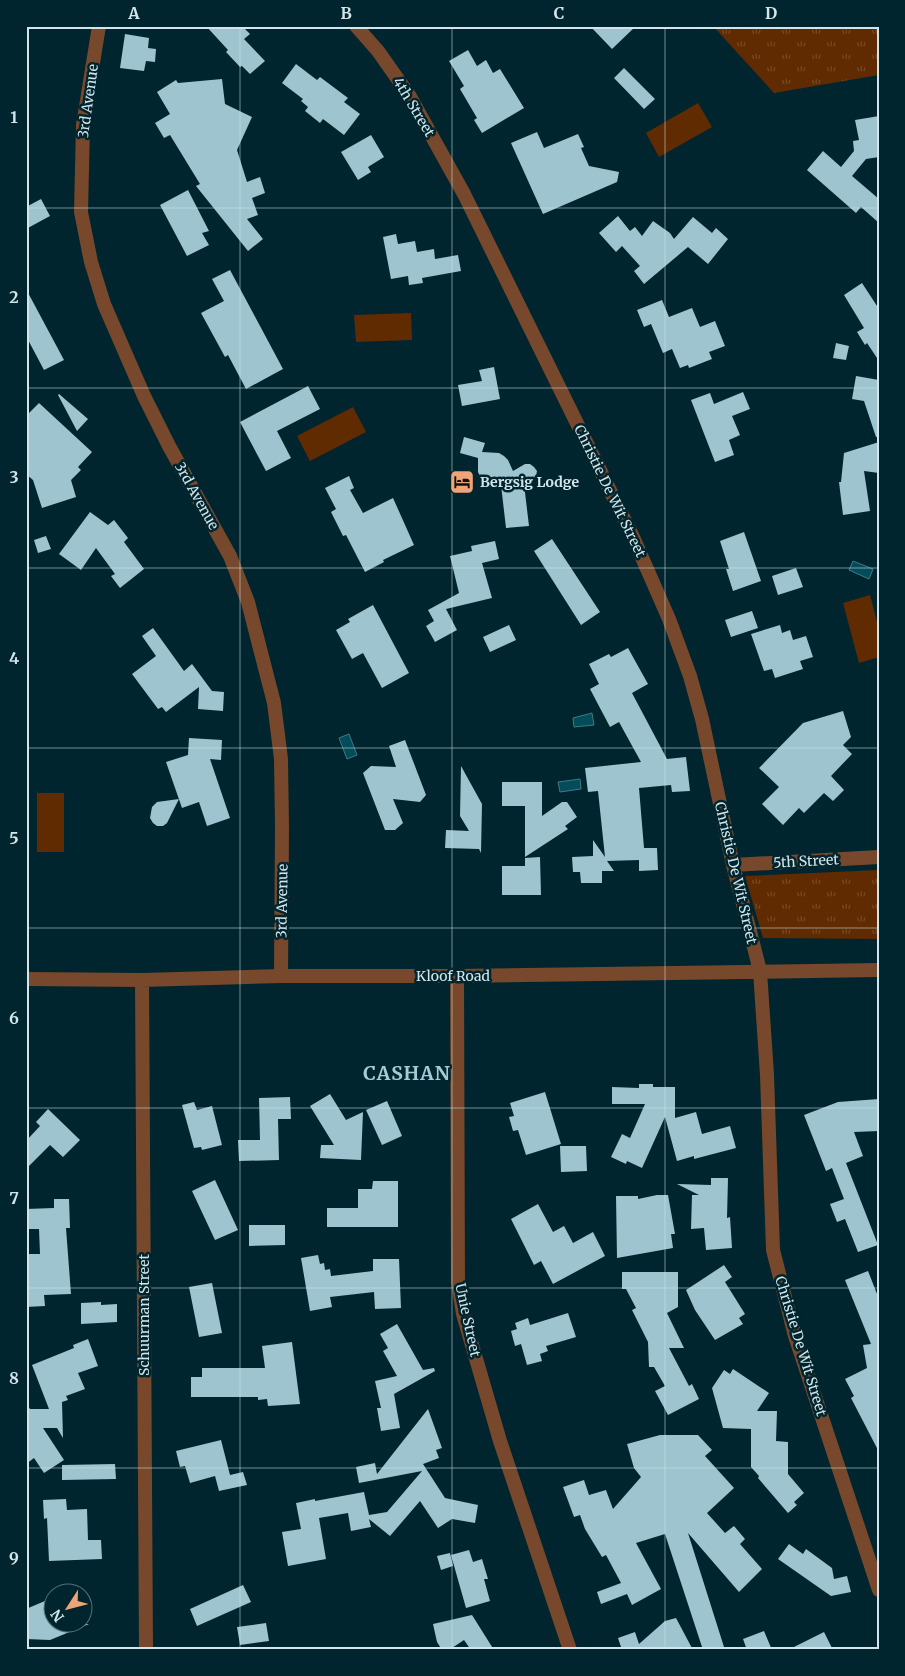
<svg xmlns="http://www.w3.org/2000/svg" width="905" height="1676" font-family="Merriweather,serif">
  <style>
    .grass { fill: url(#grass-tufts) }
    .pitch { fill: #602b01 }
    .water { fill: #034c5a; stroke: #417a85 }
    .building { fill: #9ec4cf }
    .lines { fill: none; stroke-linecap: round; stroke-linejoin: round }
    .minor { stroke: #77482b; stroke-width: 14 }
    .grid { fill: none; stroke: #d2e5ea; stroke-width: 1; stroke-opacity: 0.55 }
    .labels { text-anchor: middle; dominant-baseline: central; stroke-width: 5; stroke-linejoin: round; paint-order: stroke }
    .street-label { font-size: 14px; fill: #d2e5ea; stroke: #00252e }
    .poi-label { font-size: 14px; font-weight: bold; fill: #d2e5ea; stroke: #00252e; text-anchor: start }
    .district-label { font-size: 19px; font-weight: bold; letter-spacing: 1px; fill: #a5cbd6; stroke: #00252e }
    .neatline { fill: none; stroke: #d2e5ea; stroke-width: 2 }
    .grid-label { font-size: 16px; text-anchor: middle; font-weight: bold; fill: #d2e5ea }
  </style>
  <defs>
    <pattern id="grass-tufts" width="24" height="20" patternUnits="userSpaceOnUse" patternTransform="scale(1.25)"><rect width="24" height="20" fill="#602b01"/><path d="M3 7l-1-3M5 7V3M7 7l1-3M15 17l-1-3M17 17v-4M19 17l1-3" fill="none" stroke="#764a26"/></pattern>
  </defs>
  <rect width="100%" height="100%" fill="#00252e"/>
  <path class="grass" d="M713,26H879V75L774,93Z
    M879,870V939L763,938L745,876Z"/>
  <path class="pitch" d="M698,103L712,127L659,157L646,133Z
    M411,313L412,340L356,342L354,315Z
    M353,407L366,432L310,461L297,436Z
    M870,595L879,629V657L859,663L843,603Z
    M37,793H64V852H37Z"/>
  <path class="water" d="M853,561L873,569L869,579L849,570Z
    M592,713L594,725L574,727L573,718Z
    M349,734L357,755L347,759L339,738Z
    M580,779L581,789L560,792L558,782Z"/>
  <path class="building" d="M206,26H242L250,34L244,39L265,61L250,74L242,66L240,67L226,52L228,50Z
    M590,26H636L612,49Z
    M125,34L149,38L148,48L156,49L155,62L146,61L144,71L120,68Z
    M468,50L477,66L486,60L493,73L500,69L524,108L482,133L474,120L477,118L460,89L464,86L449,61Z
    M296,64L317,80L320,77L348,98L344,102L360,114L344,135L323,119L320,123L305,111L308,107L301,101L303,99L282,83Z
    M624,68L655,99L644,109L614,78Z
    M222,79L225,104L252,117L237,150L247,182L260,177L265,193L252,198L258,215L247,219L263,239L248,251L196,186L200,184L170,135L164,138L155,123L170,114L157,92L176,80L178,83Z
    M879,116V157L866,159L852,176L879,199V223L861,207L856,213L807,170L823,151L841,167L854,151L853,141L859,140L855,120Z
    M537,132L544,148L578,134L584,147L581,148L589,166L619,172L617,182L543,214L511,143Z
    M371,135L384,157L368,167L371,172L358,180L341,152Z
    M188,190L209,231L202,233L209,245L187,256L160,205Z
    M41,199L50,216L26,229V207Z
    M618,216L630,231L635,227L642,236L653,221L670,233L674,239L693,217L712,233L716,228L728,239L708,264L688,247L644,284L634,271L640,266L622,246L616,252L599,233Z
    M396,234L398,244L415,241L417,252L434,249L435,259L458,255L461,271L422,278L423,283L409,285L408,276L391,279L383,237Z
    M230,270L283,369L246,389L228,355L225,357L201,313L224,301L212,279Z
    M862,283L879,309V361L867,343L865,345L857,332L864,328L844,295Z
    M26,289L64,360L44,370L26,336Z
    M662,300L669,317L692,308L700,327L715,321L725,346L709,352L712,359L689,368L688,365L680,368L672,349L663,353L651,324L644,327L637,310Z
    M836,343L849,346L846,360L833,358Z
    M494,367L500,399L462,406L458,385L482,381L479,370Z
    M856,376L879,380V437H876L864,401L852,399Z
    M308,386L320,409L277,431L291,458L266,471L240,422Z
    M743,392L750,409L732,416L740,435L729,440L734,455L715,462L691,400L710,393L714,404Z
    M59,394L88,419L77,431L58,395Z
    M39,403L92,452L78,467L81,470L71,480L76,497L42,508L33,480L26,474V416Z
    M464,437L485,443L482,452L499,453L504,456L508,460L513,471L525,464H530L534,467L537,471L536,476L533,480L524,484L529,526L506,528L501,485H492L485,483L481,478L478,472V458L460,453Z
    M879,442V473L864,471L870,511L843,515L839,482H841L844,453Z
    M349,476L354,488L350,490L363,513L393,498L414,545L383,560L384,562L365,572L346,535L343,536L331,512L336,509L325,488Z
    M90,512L108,525L114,520L128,538L124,542L144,569L120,588L111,576L115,574L96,548L81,570L59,554Z
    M744,532L761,581L733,591L726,569H729L720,541Z
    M46,536L51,549L38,553L34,540Z
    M552,539L600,612L581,625L534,551Z
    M495,541L499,559L482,563L492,598L446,609L457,630L435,642L426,626L434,621L428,610L459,593L450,556L472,551L471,546Z
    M796,568L803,587L778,595L772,576Z
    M373,605L409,673L382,688L363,653L352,659L336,630L350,622L348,619Z
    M752,611L758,628L731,637L725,620Z
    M509,625L516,640L490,652L483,637Z
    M780,625L782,633L790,630L793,640L806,636L813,657L800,661L803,669L775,678L772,669L764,671L751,634Z
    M153,628L184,671L192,664L212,691L224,692L223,711L198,709L199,687L166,712L162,707L158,709L132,674L156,656L142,636Z
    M628,648L648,684L632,693L667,759L686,757L690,791L672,792L671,785L639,788L644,848H657L658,870L639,871V860L607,861L614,871H602V883H581L580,872H573L572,857L593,856V840L605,857L598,791L588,792L585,768L641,762L619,722L610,727L590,689L599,684L589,664L609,654L611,657Z
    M843,711L851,737L843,745L852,754L831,776L844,790L833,801L824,793L804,813L799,808L783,825L762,804L779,787L759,768L803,723Z
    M189,738L222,740L221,760L210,759L230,818L207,826L199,802L182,808L166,762L188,755Z
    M405,740L426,795L420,802L393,799L403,823L395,830H385L363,773L371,766L396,767L389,746Z
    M461,766L482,804L481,853L479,849L445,848L446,830L469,831L460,816Z
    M502,782H542V816L562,802H567L577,817L565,826L568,829L525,857V806H502Z
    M179,799L167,823L163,826H157L153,823L150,818L152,807L157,802Z
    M540,857L541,895H502V866H525V858Z
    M639,1084H653V1087H675V1118L696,1112L702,1134L730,1126L736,1148L694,1159V1156L677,1161L665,1117L642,1168L627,1161L626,1164L611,1157L622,1134L630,1138L645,1104H612V1087L639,1088Z
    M545,1092L561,1144L526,1155L518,1130L513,1131L509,1117L514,1116L510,1103Z
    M330,1094L346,1120L363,1112L361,1160L320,1158L321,1145H334L310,1106Z
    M290,1097L291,1119H278L279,1160L239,1161L238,1140H260L259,1098Z
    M879,1099V1131L854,1132L863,1156L846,1163L878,1245L858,1252L845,1219L837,1222L830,1204L844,1199L832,1168L826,1171L804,1115L838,1102Z
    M387,1101L402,1136L382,1145L366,1110Z
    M194,1102L197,1110L212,1106L222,1145L202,1150L201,1147L194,1148L182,1105Z
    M48,1109L80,1140L63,1157L50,1145L26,1169V1141L40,1126L36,1122Z
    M560,1146H586L587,1171L561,1172Z
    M711,1178H728L727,1218L730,1217L732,1248L706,1250L704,1228L691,1229L692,1195H699L677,1184L711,1185Z
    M215,1180L238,1230L215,1240L192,1191Z
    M373,1181H398V1227H327V1208H358V1189H372Z
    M657,1195H668L675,1234H671L673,1248L617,1258L616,1196H638V1199Z
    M54,1199H69L70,1228H66L71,1294L44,1295L45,1306L26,1307V1254H40L39,1229H26V1209L54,1208Z
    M538,1204L553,1232L564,1226L573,1243L593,1232L605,1256L553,1284L541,1261L534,1265L511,1219Z
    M249,1225H285V1245L249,1246Z
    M318,1255L320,1264L324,1263L325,1270L330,1269L331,1276L373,1271V1259H399L401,1308L375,1309L374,1292L330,1297L332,1307L310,1311L301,1258Z
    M724,1265L732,1277L725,1282L745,1314L739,1318L743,1324L715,1340L695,1310L686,1290Z
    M868,1271L879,1299V1452L851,1398L854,1396L845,1379L867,1368L863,1345L871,1344L845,1280Z
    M622,1272H678V1307L667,1313L684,1348H669L689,1386L692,1384L699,1399L668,1415L655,1391L665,1386L654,1367H649L648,1342L632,1310L636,1308L626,1289H622Z
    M212,1283L222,1333L199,1337L189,1287Z
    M101,1302V1305L117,1304V1322L81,1324V1303Z
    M568,1313L576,1337L546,1346L548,1351L540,1354L542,1361L527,1365L521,1344L515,1346L511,1331L517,1329L515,1323L528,1318L530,1325Z
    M397,1324L423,1370L434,1368L435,1371L394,1394L400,1428L381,1431L377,1408H381L375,1381L397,1376L383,1351L388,1348L380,1334Z
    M88,1339L98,1366L78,1373L85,1389L66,1396L68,1400L62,1402L63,1438L57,1428H43L64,1460L44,1473L34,1458L26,1464V1403L30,1409H49L32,1365L74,1348L73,1345Z
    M292,1342L300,1404L268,1406L267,1399L258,1400V1397H191V1377H202V1368H265L262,1346Z
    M733,1369L769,1393L757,1411H777L776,1441L788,1442V1474L804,1493L794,1502L797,1505L788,1513L758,1478L759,1476L751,1467V1429L723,1428L712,1388L724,1370L730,1374Z
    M428,1409L442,1448L436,1450L439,1458L423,1464L445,1498L478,1505L475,1523L452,1519L438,1528L420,1501L390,1536L369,1519L371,1527L351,1531L348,1513L319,1518L326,1559L288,1566L282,1532L301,1529L296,1503L315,1499V1501L364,1492L369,1515L387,1512L422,1471L359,1483L356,1467L375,1463L377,1474Z
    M660,1435H698L712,1450L705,1456L734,1488L707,1513L725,1533L734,1526L745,1539L740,1544L762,1569L739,1592L688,1533L724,1647L715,1650H703L665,1534L636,1543L661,1589L632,1605L627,1594L601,1604L597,1592L621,1583L606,1555L602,1557L585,1529L580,1515L574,1517L563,1487L584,1480L589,1495L606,1490L613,1509L641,1477L634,1468L627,1444Z
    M221,1440L230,1475L243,1472L247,1485L219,1491L215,1476L190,1483L185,1466L180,1467L176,1451Z
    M115,1464L116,1479L62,1480V1465Z
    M66,1499L67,1510L87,1509L88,1540H101L102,1559L49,1561L47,1518L44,1519L43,1500Z
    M789,1544L803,1554L806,1549L832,1568L834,1579L847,1576L851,1592L831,1596L778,1559Z
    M469,1550L473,1562L482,1559L488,1579H484L490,1601L466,1608L451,1555Z
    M450,1553L453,1566L441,1570L437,1556Z
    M243,1585L251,1602L197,1626L190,1609Z
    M52,1598V1624H89L50,1640L26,1639V1609Z
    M472,1615L494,1650H471L464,1640L449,1650H442L437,1642L433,1624Z
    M676,1618L693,1650H633L635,1648L622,1650L618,1638L635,1632L639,1644L665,1621Z
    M266,1623L269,1641L240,1645L237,1627Z
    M764,1631L772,1650H747L743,1639Z
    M824,1632L833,1650H788Z"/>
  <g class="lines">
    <path class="minor" d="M99,26L83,125L81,212L91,262L104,304L144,396L169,446L230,556L248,602L274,703L281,759L282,827L281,976
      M356,26L378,51L409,95L464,194L633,537L669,619L690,676L702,719L733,865L760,971L767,1075L773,1250L795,1336L879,1590
      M733,865L879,857
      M457,976L458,1282L463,1314L500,1441L570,1650
      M26,979L142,980L281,976H457L879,970
      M142,980L146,1650"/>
  </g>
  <path class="grid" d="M240,26V1650M452,26V1650M665,26V1650M26,208H879M26,388H879M26,568H879M26,748H879M26,928H879M26,1108H879M26,1288H879M26,1468H879"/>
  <defs>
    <symbol id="hotel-square" viewBox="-11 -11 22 22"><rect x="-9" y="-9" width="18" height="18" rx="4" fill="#efa376" stroke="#00252e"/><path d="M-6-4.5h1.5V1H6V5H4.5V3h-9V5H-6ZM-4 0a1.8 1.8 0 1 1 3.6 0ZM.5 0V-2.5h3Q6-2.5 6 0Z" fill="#111"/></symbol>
  </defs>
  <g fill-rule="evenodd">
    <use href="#hotel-square" x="448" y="468" width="28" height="28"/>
  </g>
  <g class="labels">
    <g class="street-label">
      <text transform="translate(88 101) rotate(-82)">3rd Avenue</text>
      <text transform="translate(414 107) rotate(59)">4th Street</text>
      <text transform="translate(610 491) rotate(64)">Christie De Wit Street</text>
      <text transform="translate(197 496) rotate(61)">3rd Avenue</text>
      <text transform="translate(806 861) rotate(-3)">5th Street</text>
      <text transform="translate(736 873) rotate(77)">Christie De Wit Street</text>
      <text transform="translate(282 901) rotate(-89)">3rd Avenue</text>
      <text x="453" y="976">Kloof Road</text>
      <text transform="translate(144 1315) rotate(-90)">Schuurman Street</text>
      <text transform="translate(468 1320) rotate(78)">Unie Street</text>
      <text transform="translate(801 1346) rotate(73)">Christie De Wit Street</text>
    </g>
    <g class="poi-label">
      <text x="480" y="482">Bergsig Lodge</text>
    </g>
    <g class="district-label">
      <text x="407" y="1073">CASHAN</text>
    </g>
  </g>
  <rect width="905" height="1676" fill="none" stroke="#00252e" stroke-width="55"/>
  <g transform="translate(68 1608) rotate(234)"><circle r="24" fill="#00252e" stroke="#547279"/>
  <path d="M0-4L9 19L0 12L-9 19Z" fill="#efa376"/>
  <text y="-8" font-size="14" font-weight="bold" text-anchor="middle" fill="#d2e5ea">N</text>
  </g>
  <rect x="28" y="28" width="850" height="1620" class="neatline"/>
  <g class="grid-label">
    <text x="134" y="19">A</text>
    <text x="346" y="19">B</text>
    <text x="559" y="19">C</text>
    <text x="771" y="19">D</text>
    <text x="14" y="123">1</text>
    <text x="14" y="303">2</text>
    <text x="14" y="483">3</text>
    <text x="14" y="664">4</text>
    <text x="14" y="844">5</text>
    <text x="14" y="1024">6</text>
    <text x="14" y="1204">7</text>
    <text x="14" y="1384">8</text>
    <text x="14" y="1564">9</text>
  </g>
</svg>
